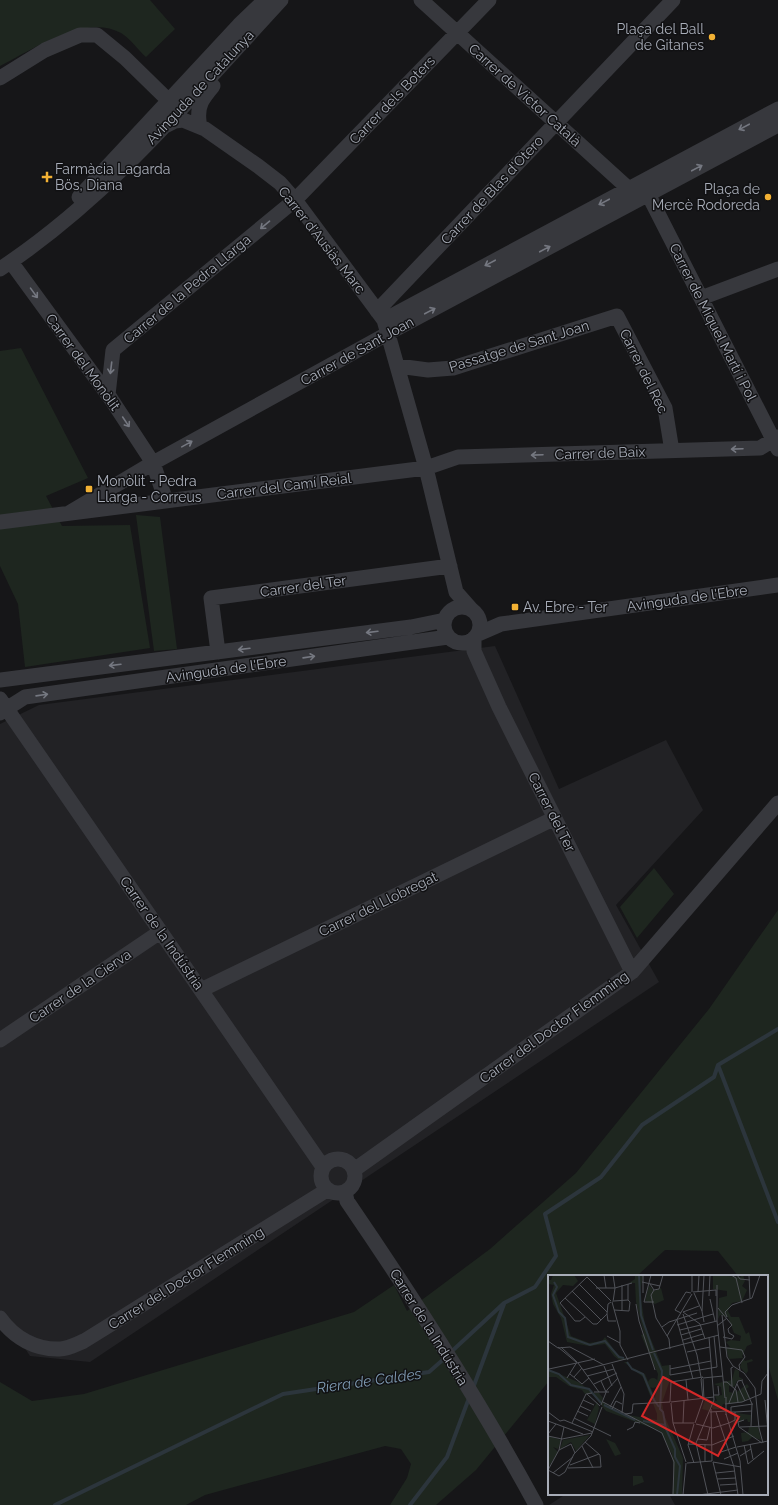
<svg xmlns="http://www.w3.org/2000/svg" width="778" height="1505" font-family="Raleway,sans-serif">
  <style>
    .built { fill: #222225 }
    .green { fill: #1e261f }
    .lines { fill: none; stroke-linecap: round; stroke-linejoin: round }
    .stream { stroke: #2c353c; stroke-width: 4 }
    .minor { stroke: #37383d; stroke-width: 15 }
    .oneway { stroke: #757881 }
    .poi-dot { fill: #f2b134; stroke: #111113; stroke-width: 1.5 }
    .labels { text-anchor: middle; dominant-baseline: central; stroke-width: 3; stroke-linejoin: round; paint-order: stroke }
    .poi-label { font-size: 14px; fill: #a8adb8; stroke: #111113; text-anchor: start }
    .street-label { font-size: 14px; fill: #a8adb8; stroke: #111113 }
    .water-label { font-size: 15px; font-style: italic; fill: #7f9bb3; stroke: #111113 }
    .inset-river { fill: none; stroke: #2c353c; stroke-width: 2 }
    .inset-road { fill: none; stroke: #505258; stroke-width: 1 }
    .view { fill: #d62828; fill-opacity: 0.15; stroke: #d62828; stroke-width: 2 }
    .inset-edge { fill: none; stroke: #a8adb8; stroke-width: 2 }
  </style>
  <rect width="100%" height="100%" fill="#161618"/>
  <path class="built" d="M495,646L559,789L666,740L703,810L616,905L659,982L90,1362L30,1356L0,1310V724L39,705Z
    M566,1494H669L675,1505H549Z"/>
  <path class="green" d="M0,0H150L175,29L146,57C138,50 130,38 121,33C85,13 32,50 0,66Z
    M21,348L88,478L46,496L62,526L130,525L150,648L25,667L18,604L0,566V351Z
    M136,515L160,517L177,649L154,651Z
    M654,868L674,894L637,938L620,907Z
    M778,910V1400L767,1361V1276H738L718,1251L665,1250L637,1276H549V1381L476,1470L436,1505H390L407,1478L411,1464L401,1449L385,1446L205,1495L186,1505H0V1382L32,1401L84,1394L354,1312L394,1285L407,1311L490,1249L576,1173L709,1009Z"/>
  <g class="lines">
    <path class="stream" d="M718,1065L778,1222
      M451,1352L504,1303L535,1287L556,1256L545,1214L601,1177L642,1125L714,1077L718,1065L778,1029
      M473,1388L504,1304
      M55,1505L283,1394L429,1372L446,1357
      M410,1505L447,1457L469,1398"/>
    <path class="minor" d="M421,0L629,189L648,194L778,449
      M0,78L45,50L80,35H97L125,58L169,101L176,102L189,90
      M199,121C197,105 203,98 213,86
      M163,127L175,121L183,120L205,129L258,166L280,183L295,200L384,320L426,468L456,592L471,609
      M79,197L239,25L265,0
      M11,262L111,399L153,463L166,501
      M0,269C109,197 193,95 281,0
      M701,298L778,269
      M377,311L673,0
      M384,320L778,109
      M398,366L428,370L453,368L617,316L665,408L672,451
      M108,395L113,350L295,200L489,0
      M69,513L153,463L396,329L778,125
      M0,522L426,468L458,457L760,448L778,437
      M444 625a18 18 0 1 1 36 0a18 18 0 1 1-36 0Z
      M478,634L501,624L778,585
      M474,638V651L499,707L632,972
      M218,652L211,598L450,566
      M0,680L411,627L445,620
      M0,699L323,1167
      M0,713L25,697L448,637
      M201,990L555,818
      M0,1040L160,932
      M321 1176a17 17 0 1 1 34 0a17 17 0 1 1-34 0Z
      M354,1170L632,972L778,803
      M345,1192L347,1201C414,1299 479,1400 536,1505
      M0,1318C14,1338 36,1350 60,1349C68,1349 77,1344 84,1341L327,1190"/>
  </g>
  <defs><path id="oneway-shaft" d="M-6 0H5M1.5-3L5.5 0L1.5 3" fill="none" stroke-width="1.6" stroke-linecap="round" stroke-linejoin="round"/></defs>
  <g class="oneway">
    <use href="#oneway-shaft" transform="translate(744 127) rotate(152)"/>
    <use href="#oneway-shaft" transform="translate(697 168) rotate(-28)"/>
    <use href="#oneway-shaft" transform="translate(604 202) rotate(152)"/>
    <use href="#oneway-shaft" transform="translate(265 225) rotate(140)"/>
    <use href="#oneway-shaft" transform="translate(545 249) rotate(-28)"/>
    <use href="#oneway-shaft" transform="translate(490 263) rotate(152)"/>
    <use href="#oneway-shaft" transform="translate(34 293) rotate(54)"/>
    <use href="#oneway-shaft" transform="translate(430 311) rotate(-28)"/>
    <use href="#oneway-shaft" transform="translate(111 368) rotate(97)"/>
    <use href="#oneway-shaft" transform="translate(126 422) rotate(56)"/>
    <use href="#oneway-shaft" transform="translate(187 444) rotate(-29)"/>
    <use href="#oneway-shaft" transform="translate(737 449) rotate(178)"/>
    <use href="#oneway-shaft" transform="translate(537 455) rotate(178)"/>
    <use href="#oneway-shaft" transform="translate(372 632) rotate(173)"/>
    <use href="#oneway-shaft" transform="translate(244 649) rotate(173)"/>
    <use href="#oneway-shaft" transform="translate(309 657) rotate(-8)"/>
    <use href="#oneway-shaft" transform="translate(115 665) rotate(173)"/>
    <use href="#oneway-shaft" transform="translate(42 695) rotate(-8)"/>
  </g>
  <g class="poi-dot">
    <circle cx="712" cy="37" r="4"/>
    <path d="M45 171h4v4h4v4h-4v4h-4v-4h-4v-4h4z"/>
    <circle cx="768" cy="197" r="4"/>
    <rect x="85" y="485" width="8" height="8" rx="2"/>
    <rect x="511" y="603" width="8" height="8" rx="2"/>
  </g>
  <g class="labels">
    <g class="poi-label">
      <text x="704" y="29" text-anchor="end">Plaça del Ball<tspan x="704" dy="16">de Gitanes</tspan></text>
      <text x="55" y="169">Farmàcia Lagarda<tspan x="55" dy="16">Bös, Diana</tspan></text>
      <text x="760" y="189" text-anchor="end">Plaça de<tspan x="760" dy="16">Mercè Rodoreda</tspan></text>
      <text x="97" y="481">Monòlit - Pedra<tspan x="97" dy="16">Llarga - Correus</tspan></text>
      <text x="523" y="607">Av. Ebre - Ter</text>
    </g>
    <g class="street-label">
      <text transform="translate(200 87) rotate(-47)">Avinguda de Catalunya</text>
      <text transform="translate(525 95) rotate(42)">Carrer de Victor Català</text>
      <text transform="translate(392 100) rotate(-46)">Carrer dels Boters</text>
      <text transform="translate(492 190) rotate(-47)">Carrer de Blas d'Otero</text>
      <text transform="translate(322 240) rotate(52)">Carrer d'Ausiàs Marc</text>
      <text transform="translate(187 289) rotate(-40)">Carrer de la Pedra Llarga</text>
      <text transform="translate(713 322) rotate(63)">Carrer de Miquel Martí i Pol</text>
      <text transform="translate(519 346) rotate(-17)">Passatge de Sant Joan</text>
      <text transform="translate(357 351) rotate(-29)">Carrer de Sant Joan</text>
      <text transform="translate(83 362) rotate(54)">Carrer del Monòlit</text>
      <text transform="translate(644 371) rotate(64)">Carrer del Rec</text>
      <text transform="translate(600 453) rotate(-2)">Carrer de Baix</text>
      <text transform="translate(284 486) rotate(-7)">Carrer del Camí Reial</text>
      <text transform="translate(303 586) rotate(-8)">Carrer del Ter</text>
      <text transform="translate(687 598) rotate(-8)">Avinguda de l'Ebre</text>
      <text transform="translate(226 669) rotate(-8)">Avinguda de l'Ebre</text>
      <text transform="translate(552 812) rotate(63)">Carrer del Ter</text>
      <text transform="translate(378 904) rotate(-26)">Carrer del Llobregat</text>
      <text transform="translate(162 933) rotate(55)">Carrer de la Indústria</text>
      <text transform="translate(80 986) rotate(-34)">Carrer de la Cierva</text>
      <text transform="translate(554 1027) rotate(-36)">Carrer del Doctor Flemming</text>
      <text transform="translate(186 1278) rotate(-32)">Carrer del Doctor Flemming</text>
      <text transform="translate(429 1327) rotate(58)">Carrer de la Indústria</text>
    </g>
    <g class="water-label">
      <text transform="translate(369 1381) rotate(-8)">Riera de Caldes</text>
    </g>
  </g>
  <g transform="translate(548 1275)">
    <rect width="220" height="220" fill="#161618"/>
    <path d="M5,0H26L30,6L25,11L15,10L8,18L23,61L41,68L54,66L57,62L69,79L79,85H71L66,81L57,69L41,71L19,67L13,43L5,29L3,19L6,10L0,9V5H3ZM87,0H95L92,18L97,50L114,91L121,90L122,105L114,128L116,140L135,183L134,220H124L126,200L124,179L112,156L58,136L44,118L37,119L34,115L21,111L8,102H0V94L30,107L46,118H51L55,123L54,126L74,139L109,145V139L95,102L76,87H80L83,92L97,99L107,123L110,99L93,60L96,59L88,27L87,8H81L87,4ZM165,0L192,2L195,0L197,6L194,11L199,15L194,26L184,28L180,36L183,42H191L198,59L201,57L204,69L199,71L194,81L197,86L204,84L205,86L199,88L200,96L198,99L192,92L195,83L181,84L180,81L178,73L182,72L178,67L183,65L192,66L193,61L186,58L180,42L172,40L170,44L171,23L179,21V16L165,14ZM101,10L106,16L113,13L116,25L107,29L97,26ZM187,94L191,96V102L195,104L189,106L186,112L181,111V117L186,118L187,114L189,117L199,109L201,112L198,114L202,122L195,127L175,129L173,134H165L163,131L161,136L154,134L157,125L169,126L167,121L174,120L173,112L166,109L184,105ZM100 108a5 5 0 1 1 10 0a5 5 0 1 1-10 0ZM49,127L51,133L47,149L39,145ZM188,138L203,140L202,147H200L199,144L185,150ZM201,152H210L213,165L204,162L200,166L194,167L193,158L200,157ZM42,160L28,176L23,167L12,174L15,165ZM0,161L13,165L10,174L5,172L10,177L0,193ZM58,164L67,168L73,179L67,181ZM85,201H94L96,207L85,211Z" fill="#1e261f"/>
    <path class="inset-river" d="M91,0L93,40L105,75M6,7L9,12L5,20L11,37L17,43L20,62L42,70L57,66L71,82L76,83M106,78L114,96L112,134L115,137L118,154L127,174V182L132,191L129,220M79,87L84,94L95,99L106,125L111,132M0,95L11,99L23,110L41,114L53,128M56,130L87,145M95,146L117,150"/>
    <path class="inset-road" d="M56,0L58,13M103,0L96,27H106M183,0L188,3L194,28M189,0L192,4L202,5M201,0L202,23M94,7L112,11M31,9L59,37M102,9L106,15L111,14L115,0M74,10V35M169,10V46L177,123M48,13H67L84,8M106,15L103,20L108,43L121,64L122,74M24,16L53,45M144,17V0M145,17L168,15V21M150,17L151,0M95,18V0M146,18L154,36M161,21L162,0M17,23L45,49H49L59,39L60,29L63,27M162,24L167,46M80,25V9M66,26L80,25M64,27L72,56V70L80,85M65,27L67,13L65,0M88,29L91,46L107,95M170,33L184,50L180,54L181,58L186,61L184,64L175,62M66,35L81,36L82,27L80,25M135,37L152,49L157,64M135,37L151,31M133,38L127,35L138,17L143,18M59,39L60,46H68M135,39L149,80L153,102M174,40L179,82L185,91L196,98L207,113L211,153L215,168M37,42L32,46H27L12,28L39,2L63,26M179,42L177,37L184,30L204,23L212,0M129,45L145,104M156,47L154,36L156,0M129,50L165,39M169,51L179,43M114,52L121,47L149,38M132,55L169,46M133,60L153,54M59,61L72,68M119,61L144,19M135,65L155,59M0,66L10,73L22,72L56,90M10,72L28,87M13,72L29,87L19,103M172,72L194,75L197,82L191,90L192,95M139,77L162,72M30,88L51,117M64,89L76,119L74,138M122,90V100L169,92L166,61M56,91L64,111M1,94L47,84M122,94L163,86M35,95L171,60M22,99L34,109L41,103M39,101L66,94M26,102L34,93M155,103L175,101M155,104L156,125M138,105L140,125M53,106L58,117M194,106L204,129L203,151M175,107H179L188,115L190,127M46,109L69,98M189,109L197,126M184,111L183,93L185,92M46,117H61M39,119L52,131M166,120H171L170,111M178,122V140M35,125L46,130M217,125L220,157M55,127L114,158L126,187L125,220M122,127L123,107L155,102L153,104L155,125L147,148M123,127L166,122M123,128L125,148L138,187M181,128L190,106L195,105M177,129L194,127L213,119L214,106L220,98M53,130L59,115L70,103M32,131L43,136M62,132L73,112M64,134L68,126L74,129M163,134L164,186M29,136L40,141M0,137L12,146L16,145L45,157M162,137L178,136M168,137L186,192L190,220M187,137H183V132L205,129M77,139L84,138L85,129L122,127M178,139L192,186L195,220M26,143L63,161M196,145L190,147L191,152L214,168M0,146L35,159M24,148L38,119L44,118M125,148H146M135,148L136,126M181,148L187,145V137L204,136M148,149L165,153L181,148M192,152L219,151M79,155L85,152L87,147L92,148M0,159L8,149M0,161L14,164L44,158M150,164L159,165L162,152M140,169L164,170L186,161M202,169L205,184M196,170L200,189L216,176M34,171L45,193M189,172L220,166M11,175L23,169L27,178M173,177L188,172M192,181L203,174M176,184L190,178M157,186V169M165,187L173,220M165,187L193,192M139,188L164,186M146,188L140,170L146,149M22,190L51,179M20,193L53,192L52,180L37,167M0,195L11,201L17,197L26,179L43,161L54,132M0,195L11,175L16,152M5,198L25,182M168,198L187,196M169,204L188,203M172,210L189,209M135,220L138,188M150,220L190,215M160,220L148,168L166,125L161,62"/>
    <path class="view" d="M115,102L191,142L170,181L94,141Z"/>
    <rect width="220" height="220" class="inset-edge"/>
  </g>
</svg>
